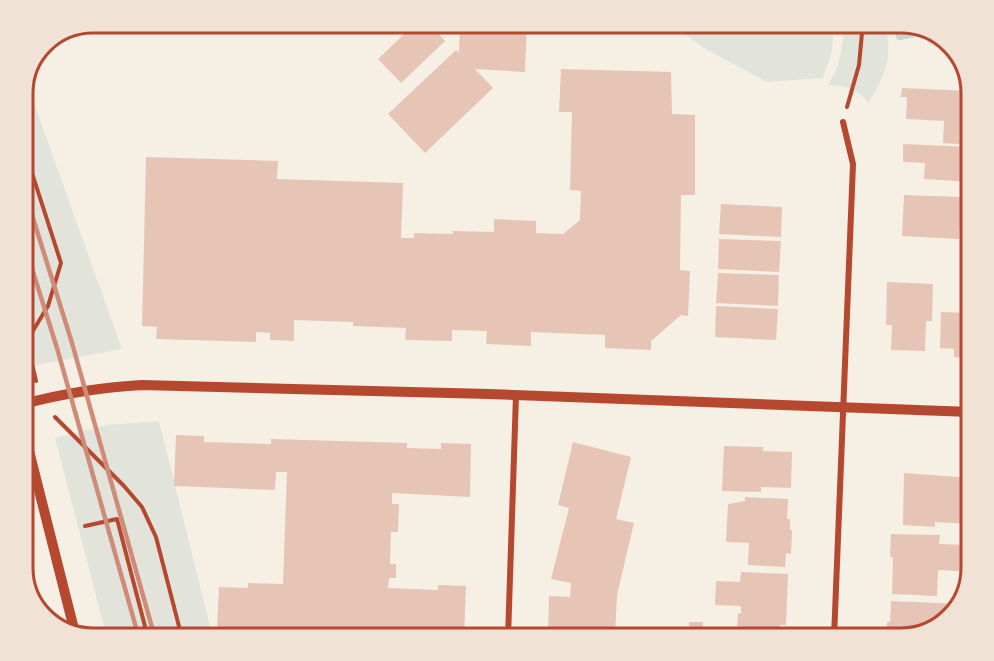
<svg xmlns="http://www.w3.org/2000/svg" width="994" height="661" font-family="'Work Sans',sans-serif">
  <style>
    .green { fill: #e2e4dc }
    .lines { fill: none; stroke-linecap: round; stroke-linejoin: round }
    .stream { stroke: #c9d6d2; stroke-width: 8 }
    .building { fill: #e6c5b7 }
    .path { stroke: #b5482f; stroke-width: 4 }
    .minor { stroke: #b5482f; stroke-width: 6 }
    .tertiary { stroke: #b5482f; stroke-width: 10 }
    .rail { stroke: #cf8b77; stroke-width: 4.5 }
    .rim { fill: none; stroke: #b5482f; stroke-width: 3 }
  </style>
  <rect width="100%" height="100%" fill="#f6efe4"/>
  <path class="green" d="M697,22L832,23C835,44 831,59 822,78L767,82L702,47L679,30Z
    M884,23C894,56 886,74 868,103C858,88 845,86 828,85C840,66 842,50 844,28L867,32Z
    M26,81L122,349L26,367L23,354V88Z
    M159,421L213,638H107L55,438L108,425Z"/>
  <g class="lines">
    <path class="stream" d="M939,34L944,40
      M900,36L927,30"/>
  </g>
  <path class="building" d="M417,22H428L445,41L401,83L378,59Z
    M460,22H527L525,72L475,69L493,88L425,153L388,114L456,50L459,53Z
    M561,69L671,72L672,114L695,115V195H681L680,270L690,271L688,316L681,315L651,341V350L605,348V335L531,332V346L486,344L487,331L452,330V341L405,340L406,328L353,326V322L294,320V341L270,340V333L256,332V342L156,339L157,327L142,326L146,157L278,161L277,179L403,183L401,238H414V233L453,234V231L494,232V219L536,221V233L563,234L580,220L581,191L570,190L572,112H559Z
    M902,88L971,91V145L943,143L944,121L906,119L907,97H901Z
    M903,144L971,147V182L924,179L925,163L903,162Z
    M904,195L960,197V204H967L966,222H960L959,239L902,236Z
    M721,204L782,207L781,237L719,234Z
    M719,239L781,241L779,272L718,269Z
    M967,241H971V257H966Z
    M718,273L779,275L778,306L716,303Z
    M887,282L933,284L932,321H926L925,351L891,350L892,325H886Z
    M716,306L778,309L776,340L715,337Z
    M941,312L971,313V358L954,357V349L940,348Z
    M176,435L204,436V442L271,444V439L407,443V448L441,449V443L471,444L470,497L392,493V504H399L398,532H391L390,564H396V578H389L388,588L438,590V585L466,586L464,637L217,628L219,587L248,588V583L283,584L287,472H276L275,490L174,486Z
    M573,442L631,457L616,519L634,523L617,595L615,634H624L623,638H548L549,596L570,597L571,583L551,579L569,508L558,505Z
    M724,446L763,447V451L792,452L791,488L761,487V492L722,491Z
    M904,473L971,478V524L935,522V527L903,525Z
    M745,497L788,499L787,519H790V530H792L791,554L786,553L785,567L748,565L749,543L726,542L728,504L745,501Z
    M891,534L940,535L939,544L971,545V572L938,570L937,596L892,594L893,557H890Z
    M741,572L788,574L786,625H780V633L737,632L738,613L741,614V606L715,605L716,581L740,582Z
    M891,601L961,604L960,608L936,629L902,638H884V630H887V622H890Z
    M689,622H703L702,634L689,633Z
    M739,635L766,637V638H739Z"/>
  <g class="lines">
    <path class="path" d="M847,107L859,65L863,22
      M23,145L61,263L48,306L31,334V360L36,381
      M55,417L124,486L142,507L156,537L182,638
      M85,526L117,519L148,638"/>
    <path class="minor" d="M508,638L516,395
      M834,638L853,164L843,122"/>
    <path class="tertiary" d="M23,404C62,394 101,387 142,385L489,394L971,412
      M23,427L75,633"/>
    <path class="rail" d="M23,186L72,343L155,638
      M23,240L57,348L139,638"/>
  </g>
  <path d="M0 0H994V661H0ZM93 33H901A60 60 0 0 1 961 93V568A60 60 0 0 1 901 628H93A60 60 0 0 1 33 568V93A60 60 0 0 1 93 33Z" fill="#f1e2d6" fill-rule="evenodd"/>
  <path class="rim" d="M93 33H901A60 60 0 0 1 961 93V568A60 60 0 0 1 901 628H93A60 60 0 0 1 33 568V93A60 60 0 0 1 93 33Z"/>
</svg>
